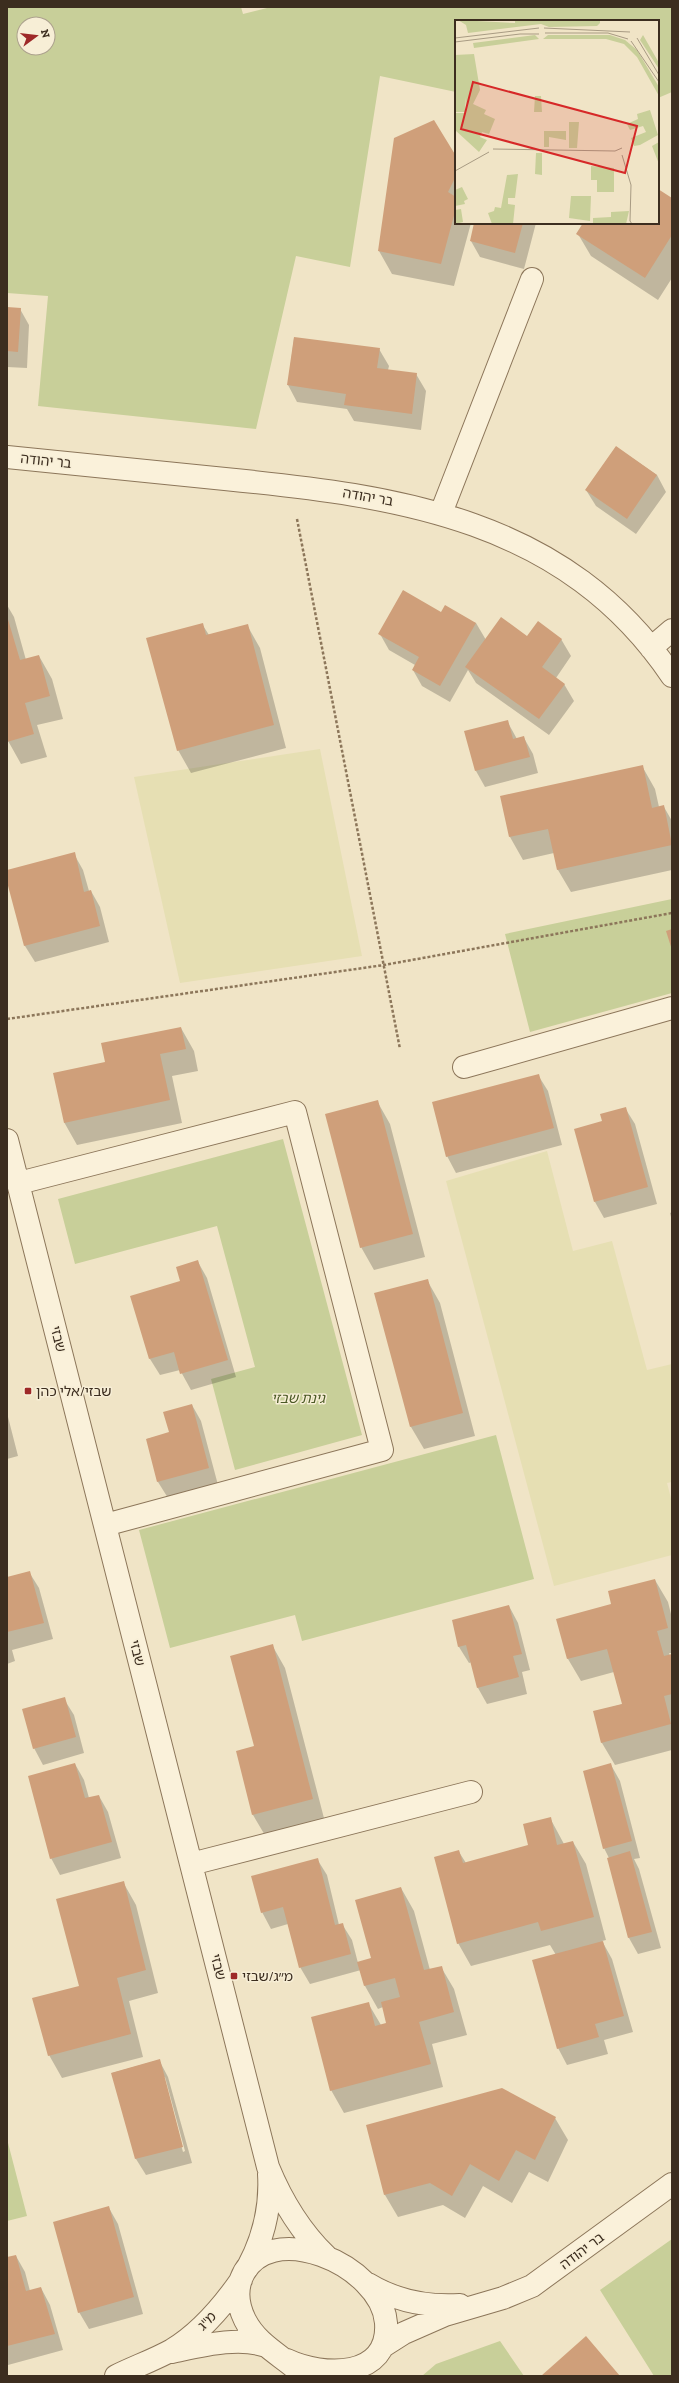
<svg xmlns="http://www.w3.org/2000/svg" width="679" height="2383" font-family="'Zilla Slab','Noto Sans Hebrew',serif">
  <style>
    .farmland { fill: #e6dfb3 }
    .green { fill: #c8cf99; fill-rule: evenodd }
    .shadow { fill: #0003; fill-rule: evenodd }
    .building { fill: #cf9f7a }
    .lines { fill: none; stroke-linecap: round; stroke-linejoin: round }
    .minor-casing { stroke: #8c765a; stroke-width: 24 }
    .path { stroke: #8c765a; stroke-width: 2.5; stroke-dasharray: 3 2; stroke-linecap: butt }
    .minor { stroke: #faf1da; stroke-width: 22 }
    .poi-dot { fill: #9e2928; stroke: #f7eed6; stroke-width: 1.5 }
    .labels { text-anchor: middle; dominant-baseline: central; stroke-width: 3; stroke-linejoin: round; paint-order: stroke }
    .street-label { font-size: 14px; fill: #3c2d1f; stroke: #f7eed6 }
    .poi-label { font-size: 14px; fill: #3c2d1f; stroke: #f7eed6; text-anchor: start }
    .park-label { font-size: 14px; font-style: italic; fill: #4b5925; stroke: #f7eed6 }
    .inset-road { fill: none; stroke: #a89b83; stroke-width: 1 }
    .view { fill: #d62828; fill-opacity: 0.15; stroke: #d62828; stroke-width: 2 }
    .inset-edge { fill: none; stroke: #3c2d1f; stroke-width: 2 }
  </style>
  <rect width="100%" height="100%" fill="#f0e4c6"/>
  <path class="farmland" d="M320,749L362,956L180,983L134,777Z
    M547,1151L573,1251L612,1241L647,1370L672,1364V1482L667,1483L672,1502V1555L554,1586L446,1181Z"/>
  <path class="green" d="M7,7H241L243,14L271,7H672V92L658,98V21H456V92L380,76L350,267L296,256L256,429L38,406L48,296L7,293ZM24,24H48V48H24Z
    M672,899V993L530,1032L505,934Z
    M283,1139L362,1435L235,1470L211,1379L255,1367L217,1226L75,1264L58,1199Z
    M496,1435L534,1579L302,1641L295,1615L170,1648L139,1530Z
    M7,2139L27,2216L7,2221Z
    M672,2239V2376H654L600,2290Z
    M500,2341L524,2376H422L436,2364Z"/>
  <path class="shadow" d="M456,158V223H471L454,286L392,274L379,251Z
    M658,190L672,200V278L658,300L591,256L578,234L585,223H658Z
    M475,223H536L524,269L480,257L471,241Z
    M7,308L20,309L29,325L27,368L7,367Z
    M294,338L379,349L389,366L388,370L416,374L426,391L421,430L354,421L347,409L297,402L288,385Z
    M616,447L657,475L666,492L636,534L596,506L586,490Z
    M7,605L14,617L26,660L39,656L52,679L63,719L37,725L47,757L21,764L7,739Z
    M442,613L476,623L486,640L527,638L561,639L571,656L556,678L564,684L574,701L549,735L476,683L468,670L450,702L422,686L413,670L415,665L389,650L380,634Z
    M202,624L209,635L247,625L260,648L286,748L191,773L178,750Z
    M507,721L517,739L524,738L533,754L538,773L485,787L476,771L465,732Z
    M642,766L655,789L659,807H664L672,821V870L571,892L558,870L554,853L523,860L510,837L501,797Z
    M74,854L83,870L89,891H91L100,907L109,942L35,962L25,946L7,872Z
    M181,1028L194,1051L198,1071L172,1076L182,1123L77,1145L64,1122L106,1063Z
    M538,1075L548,1091L562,1145L456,1173L447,1156Z
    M377,1101L390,1124L425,1257L374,1270L361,1247Z
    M625,1108L635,1124L657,1204L604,1218L595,1202L603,1122Z
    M672,1212V1221L670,1213Z
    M198,1262L207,1278L236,1377L191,1390L180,1370L160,1375L150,1359L132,1297L182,1282Z
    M427,1280L440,1303L475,1436L424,1449L411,1427Z
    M192,1405L201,1421L218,1485L168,1498L158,1482L147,1439L170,1433Z
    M7,1413L18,1456L7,1459Z
    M29,1572L39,1588L53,1639L12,1650L15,1661L7,1664V1578Z
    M655,1580L668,1602L672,1618V1653H669L670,1656L672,1655V1750L615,1765L602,1743L594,1712L623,1704L614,1672L581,1681L568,1659L558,1620L613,1605Z
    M509,1606L518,1623L530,1670L522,1672L527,1694L487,1704L478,1688L472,1662L469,1663L459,1647L453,1621Z
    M272,1645L285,1668L325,1822L266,1837L253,1815L255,1747Z
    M64,1699L74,1715L84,1753L43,1765L34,1748Z
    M75,1764L84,1780L89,1798L99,1796L108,1812L121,1858L60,1875L51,1858Z
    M611,1765L620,1781L640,1858L634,1859L639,1869L661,1948L638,1954L629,1938L609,1858L604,1848Z
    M550,1818L564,1844L573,1842L586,1864L606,1940L602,1941L612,1959L633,2032L604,2040L608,2054L567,2065L558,2048L556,1955L550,1945L471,1966L458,1943L459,1852L466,1863L530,1846Z
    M317,1859L327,1875L339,1925L342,1924L352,1940L358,1963L372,1959L401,1888L414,1911L430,1970L441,1967L454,1989L467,2035L432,2044L443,2087L344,2113L331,2090L368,2003L381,2025L387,2024L383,2007L378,2009L365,1986L361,1970L310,1984L300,1967L288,1924L271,1929L262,1912Z
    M123,1882L136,1905L158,1993L129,2001L143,2057L62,2078L49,2055L80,1987Z
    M159,2060L168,2077L192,2163L146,2175L136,2159L112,2073ZM163,2077H165L185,2151L183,2152Z
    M555,2118L568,2140L548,2182L529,2172L512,2203L483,2186L465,2218L443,2205L398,2217L385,2195L367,2126Z
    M109,2208L118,2224L143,2314L89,2329L79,2312Z
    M16,2256L25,2272L30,2291L41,2288L50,2305L63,2350L8,2365L7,2258Z"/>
  <path class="building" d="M434,120L456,156V176L448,192L456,197V208L441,264L378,251L394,138Z
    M658,189L672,198V235L645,278L576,234L583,223H658Z
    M474,223H523L515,253L470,241Z
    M7,307L21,308L18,352L7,351Z
    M294,337L380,348L377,368L417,373L412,414L344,405L346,394L287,385Z
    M616,446L657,475L627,519L585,490Z
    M403,590L441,612L445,605L476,623L440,686L412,670L419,657L378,634Z
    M7,616L20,660L39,655L50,696L25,703L34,734L7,742Z
    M501,617L527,636L538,621L562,639L542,667L565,684L539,719L465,667Z
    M203,623L206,635L248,624L274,725L177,751L146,638Z
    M508,720L513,739L524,736L530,757L475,771L464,731Z
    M643,765L652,808L664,805L672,845L557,870L548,829L509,837L500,796Z
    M75,852L84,892L91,890L100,926L24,946L7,882V870Z
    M672,929V950L666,931Z
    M181,1027L186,1049L160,1054L170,1100L64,1123L53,1073L105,1062L101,1043Z
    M539,1074L554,1128L446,1157L432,1102Z
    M378,1100L413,1234L360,1248L325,1114Z
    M626,1107L648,1187L594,1202L574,1129L602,1121L600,1114Z
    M198,1260L228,1360L180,1374L174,1352L149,1359L130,1296L180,1281L176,1267Z
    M428,1279L463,1413L410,1427L374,1293Z
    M192,1404L209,1468L157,1482L146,1439L169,1432L163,1412Z
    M30,1571L44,1623L7,1632V1577Z
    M655,1579L668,1628L657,1631L664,1656L672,1654V1694L664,1696L671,1724L601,1743L593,1711L622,1704L607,1649L567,1659L556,1619L611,1604L608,1591Z
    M509,1605L522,1654L513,1656L519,1677L477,1688L466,1645L458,1647L452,1620Z
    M273,1644L313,1799L252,1815L236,1751L254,1746L230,1656Z
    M65,1697L76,1737L33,1749L22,1709Z
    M75,1763L85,1798L99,1795L112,1842L50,1859L28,1776Z
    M611,1763L632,1841L603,1849L583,1771Z
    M551,1817L557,1845L573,1841L594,1917L541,1931L538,1922L457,1944L434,1857L459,1850L463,1863L528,1845L523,1824Z
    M630,1851L652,1932L628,1938L607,1858Z
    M318,1858L335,1925L343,1923L351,1954L299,1968L283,1907L261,1913L251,1876Z
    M124,1881L146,1970L117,1978L131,2034L48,2056L32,1998L79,1986L56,1899Z
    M401,1887L424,1970L442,1966L454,2012L419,2022L431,2064L330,2091L311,2017L369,2002L375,2026L386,2023L381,2002L400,1997L395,1978L364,1986L357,1962L371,1958L355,1900Z
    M603,1941L624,2016L595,2024L599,2037L557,2049L532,1960Z
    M160,2059L183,2147L135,2159L111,2073Z
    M502,2088L556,2117L535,2160L516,2150L499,2181L470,2164L452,2196L430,2183L384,2195L366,2125Z
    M109,2206L134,2297L78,2313L53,2222Z
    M16,2255L26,2291L41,2287L55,2334L7,2346V2257Z
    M586,2336L620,2376H541Z"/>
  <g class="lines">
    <defs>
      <path id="minor" d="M7,457C80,464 152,472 225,479C399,496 566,519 672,676
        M441,513L532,279
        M651,648L672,630
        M464,1067L672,1008
        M7,1140L268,2167C282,2201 299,2230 326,2256
        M19,1183L295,1112L382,1450L105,1525
        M191,1864L471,1792
        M248,2267C263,2239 271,2206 269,2174
        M368,2284C396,2301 427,2307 460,2305
        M382,2347L404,2333L445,2315L503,2298L532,2286L672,2184
        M172,2352C201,2346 238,2336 266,2346
        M287,2360C323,2377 390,2379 386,2323C382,2265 266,2215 241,2279C236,2293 239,2308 245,2320C258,2346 285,2357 304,2376
        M116,2376C134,2367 154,2360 172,2350C200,2333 223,2306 241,2280"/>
    </defs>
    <use href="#minor" class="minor-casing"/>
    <path class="path" d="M297,519L400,1049
      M7,1019L384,965L672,913"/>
    <use href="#minor" class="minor"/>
  </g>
  <g class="poi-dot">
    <rect x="24" y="1387" width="8" height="8" rx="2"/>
    <rect x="230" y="1972" width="8" height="8" rx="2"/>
  </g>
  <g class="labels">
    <g class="street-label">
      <text transform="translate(46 461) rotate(6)">בר יהודה</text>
      <text transform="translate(368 497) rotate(10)">בר יהודה</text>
      <text transform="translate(58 1339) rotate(76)">שבזי</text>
      <text transform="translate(137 1653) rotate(76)">שבזי</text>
      <text transform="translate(218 1967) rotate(76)">שבזי</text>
      <text transform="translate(582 2251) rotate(-37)">בר יהודה</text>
      <text transform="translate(207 2321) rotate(-45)">מ"ג</text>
    </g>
    <g class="poi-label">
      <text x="36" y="1391">שבזי/אלי כהן</text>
      <text x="242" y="1976">מ״ג/שבזי</text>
    </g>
    <g class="park-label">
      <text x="298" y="1398">גינת שבזי</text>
    </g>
  </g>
  <g transform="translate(455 20)">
    <rect width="204" height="204" fill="#f0e4c6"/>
    <path d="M3,0L60,3V0H145V3L142,6L94,7L86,4L13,13L11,5ZM80,15L84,19L19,28L18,23ZM93,15H155L170,20L182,30L204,67V76L182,37L169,24L151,19H88ZM188,15L204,43V49L185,20ZM19,34L25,70L18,84L31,90L29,94L40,99L34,114L27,112L25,117L32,120L24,132L0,110V93H11V77L10,92H0V35ZM80,76H86L87,92H79ZM195,90L203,115L185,125L179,126L176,118L191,112L188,106L175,110L172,104L183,99L182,94ZM114,102H124L122,128H114ZM89,111H111V120L94,117V127H89ZM204,122V144L197,126ZM81,133H87V155L80,154ZM136,146L159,148V172H142V160H136ZM63,154L60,178H53V184L60,185L58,204H37L33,193L39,191L40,187L46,188L52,155ZM7,167L13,179L9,181L10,184L0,186V170ZM116,176H136L135,201L114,198ZM6,189L8,202L0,204V190ZM174,191L171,204H138V198L156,197V192Z" fill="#c8cf99"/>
    <path class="inset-road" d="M89,8L175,12M90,13H153L173,19M0,18L84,8M182,18L204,55M176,21L204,62M0,22L65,14H84M38,129L160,131L167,128M167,135L176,165L175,201L177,204M0,151L34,132"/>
    <path class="view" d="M18,62L182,106L170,153L6,109Z"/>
    <rect width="204" height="204" class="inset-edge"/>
  </g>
  <rect width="679" height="2383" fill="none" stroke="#3c2d1f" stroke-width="16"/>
  <g transform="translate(36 36) rotate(75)"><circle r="19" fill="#f7eed6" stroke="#aca18d"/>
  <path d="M0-3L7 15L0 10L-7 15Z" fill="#9e2928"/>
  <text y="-6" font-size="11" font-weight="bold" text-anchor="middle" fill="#3c2d1f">N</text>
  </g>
</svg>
